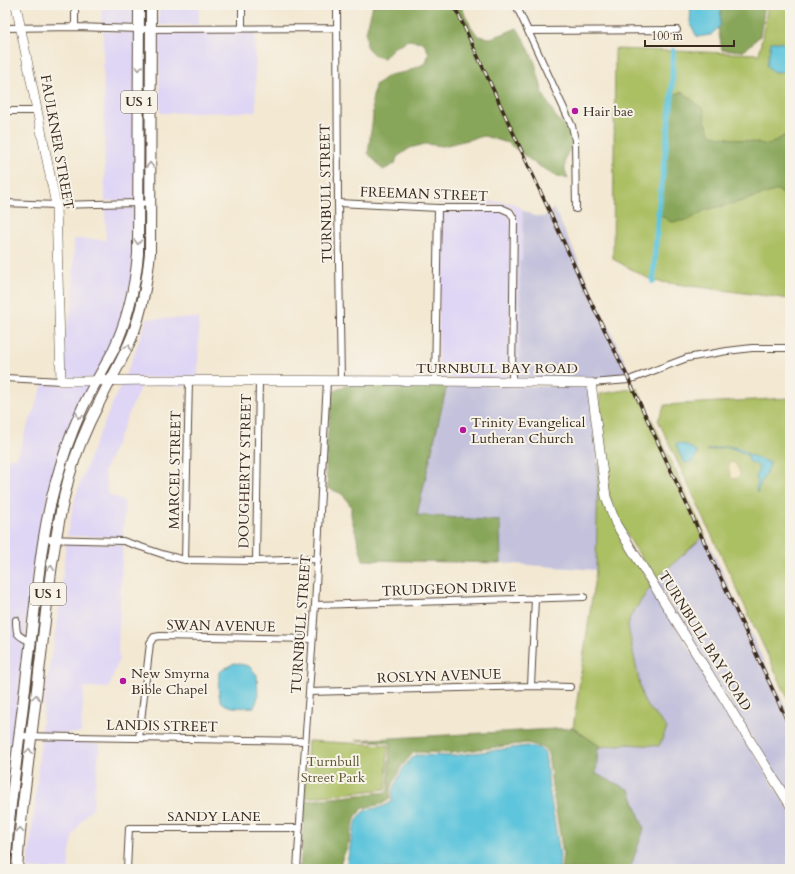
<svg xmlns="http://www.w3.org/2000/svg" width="795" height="874" font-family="Cardo,serif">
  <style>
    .built { fill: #dfd5f5 }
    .industrial { fill: #c3c1db }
    .green { fill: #abbf64; stroke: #737441 }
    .forest { fill: #88a65a; stroke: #62683c }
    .sand { fill: #eeda9e; stroke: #94825e }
    .water { fill: #5fc5dc; stroke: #4d787d }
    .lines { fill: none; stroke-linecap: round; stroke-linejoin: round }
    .canal { stroke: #5fc5dc; stroke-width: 6 }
    .street-casing { stroke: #574639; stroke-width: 8 }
    .secondary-casing { stroke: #574639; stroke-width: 10 }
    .primary-casing { stroke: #574639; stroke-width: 12 }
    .street { stroke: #fff; stroke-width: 6 }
    .secondary { stroke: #fff; stroke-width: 9 }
    .primary { stroke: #fff; stroke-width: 10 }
    .rail-casing { stroke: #3b2a1e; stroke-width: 3.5 }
    .rail { stroke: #f7f3e8; stroke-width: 2; stroke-dasharray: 6; stroke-linecap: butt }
    .oneway { stroke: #a79f9a }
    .poi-dot { fill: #b5179e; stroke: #f7f3e8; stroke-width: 1.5 }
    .labels { text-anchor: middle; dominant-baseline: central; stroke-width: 4; stroke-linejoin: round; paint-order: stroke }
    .shield { fill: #f7f3e8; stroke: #73665b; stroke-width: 1 }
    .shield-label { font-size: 13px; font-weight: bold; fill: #3b2a1e }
    .poi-label { font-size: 14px; fill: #3b2a1e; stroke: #f7f3e8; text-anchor: start }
    .street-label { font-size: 14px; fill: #3b2a1e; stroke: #f7f3e8 }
    .park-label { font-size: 14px; fill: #5d5733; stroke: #f7f3e8 }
  </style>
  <rect width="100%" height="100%" fill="#f7f3e8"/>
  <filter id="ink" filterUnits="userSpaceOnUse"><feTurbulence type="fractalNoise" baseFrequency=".025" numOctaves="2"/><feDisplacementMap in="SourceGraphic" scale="8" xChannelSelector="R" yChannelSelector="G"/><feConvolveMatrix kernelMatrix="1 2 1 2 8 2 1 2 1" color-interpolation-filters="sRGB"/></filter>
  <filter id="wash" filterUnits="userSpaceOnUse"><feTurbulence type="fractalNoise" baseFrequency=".012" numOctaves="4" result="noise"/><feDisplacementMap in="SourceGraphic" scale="16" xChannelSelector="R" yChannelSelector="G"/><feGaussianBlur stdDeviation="0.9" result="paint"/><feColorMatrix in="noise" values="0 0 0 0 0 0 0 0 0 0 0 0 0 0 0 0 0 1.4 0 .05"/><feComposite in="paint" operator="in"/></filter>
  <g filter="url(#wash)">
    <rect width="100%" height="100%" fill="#f3e8d2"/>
    <path class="built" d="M102,5H136V25L101,24Z
      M159,5H199V25H159Z
      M103,31L136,32L135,200L105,201Z
      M255,31L256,112L160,113L159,32Z
      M438,197L445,200L468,199L512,203L523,209L522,262H519L521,319L518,378H515L517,217L513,211L514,210L511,207L509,208L502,205L438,204Z
      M135,207L132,279L116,336L94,378H64L63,344L73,303L74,239L106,240L105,208Z
      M441,211H500L508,215L511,220L509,378H438Z
      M199,318L198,377L124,378L131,363L147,319Z
      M46,384L58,385H91L79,408L54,467L41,526L31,582L5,822V459L16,458L43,385Z
      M121,384H186L185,386L141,385L104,472L109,494L125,502L123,537L67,536L75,498L92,451Z
      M66,543L123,544L118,648L119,659L109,688L84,687L81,733H41L45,694L60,603Z
      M41,740H81V742L100,744L93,807L82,820L73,836L69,858V869H28Z"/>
    <path class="industrial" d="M554,208L631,375L615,378L591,380L518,378L521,319L519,261H522L523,210L534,216L544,217Z
      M447,385L589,387L598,463L596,570L501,563L500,521L417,515Z
      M705,535L790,717V799L655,580Z
      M651,586L790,812V869H630L644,829L596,774L598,748L626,744L659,746L667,728L645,703L642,696L628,626L630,617Z"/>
    <path class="green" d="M768,5H790V299L653,281L613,259L615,49L759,54Z
      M637,388L705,535L655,580L619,522L609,495L599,419L600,394Z
      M790,398V703L658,420L665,405Z
      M598,463L603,498L651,586L630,617L628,626L642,696L645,703L667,728L659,746L626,744L601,747L573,728L596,570Z
      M308,741L388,745L386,789L305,798Z"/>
    <path class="forest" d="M373,5H460L470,25L478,36L490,38L503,34L517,28L526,43L535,63L543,94L557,119L569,128L572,145L565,158V170L568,179L554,175L533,162L508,143L484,136L443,146L425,144L410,148L397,157L395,164L383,170L368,153L373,117L372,102L375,85L389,75L406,72L426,63L429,53L423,42L408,40L393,48L384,58L375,56L367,48L366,32Z
      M721,5H765L760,36L744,51L722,50L718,28L720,26Z
      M683,92L704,110L705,120L711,135L769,145L790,132V200L778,190L739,202L705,210L689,220L671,222L662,216L658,215L672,95Z
      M346,385H447L417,515L500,521L501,563L363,560L351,516V506L342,494L328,488L326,471L327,440L333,392Z
      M573,728L601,747L598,748L596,774L630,790L644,829L630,869H561L563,854L552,786L548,753C542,746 535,745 527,743L451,753L414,752L401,767L390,790V799L382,804L363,808L356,816L351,831L349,842L338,869H300L305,801L386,792L388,790L390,743L388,742L356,740Z"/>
    <path class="sand" d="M731,462L735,463C736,464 740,473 740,475L738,478L733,479C729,476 728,468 729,463Z"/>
    <path class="water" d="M691,5H721L720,26L711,35L697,37L690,23Z
      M771,42H781L789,49L790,48V71L774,72L767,66Z
      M676,443L687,445L697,452V455L692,462L685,463L679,453Z
      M727,446L739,448L750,455L770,463V465L759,487L757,493L756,489L758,482L756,476L759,468L756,464L750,462L747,455L735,449L726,447L707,451V450Z
      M234,663L249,666L257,675L258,697L256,703L254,707C245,708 226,709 221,701C217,694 219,680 219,672Z
      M527,746L539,748L545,753L549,787L560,855L559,869H345C350,855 352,820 363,812C368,808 376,809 381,807C385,806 389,803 392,801V791L403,768L415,755L451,756Z"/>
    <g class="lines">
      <path class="canal" d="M653,281L658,215L672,95L673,51"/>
    </g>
  </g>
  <g filter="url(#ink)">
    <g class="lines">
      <defs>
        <path id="street" d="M75,5V27
          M242,5V28
          M337,5L338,203L341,381
          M516,5L572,126L575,140L576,209
          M5,28L75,27L139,29L337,28
          M528,31L677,30
          M5,111H38
          M5,203L56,205L138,203L150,204
          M338,203L438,208H501L510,212L514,219L512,381
          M5,378L61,381
          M435,382L438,208
          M591,383L629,380L687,358L727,351L752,348H790
          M43,539L123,541L165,555L185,560L256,561L318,559
          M185,560L189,381
          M256,561L259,381
          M315,605L584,597
          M16,620C16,636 17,635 31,642
          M531,686L535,598
          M309,692L531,686L570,687
          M19,736L305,741
          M139,738L150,643L154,637L160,636L312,639
          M127,869L129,828H300
          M297,869C301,810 304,752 309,693C311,664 313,634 315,605L327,381"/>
        <path id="secondary" d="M16,5L56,205L61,381C95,381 130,380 164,380C306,381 449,380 591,383L606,497L616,524L790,805"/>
        <path id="primary" d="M5,869L8,829C16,763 24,697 32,631C38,582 42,533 55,485C62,459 71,433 82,409C91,389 102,372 112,353C127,322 135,288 138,254L139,5
          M17,869C19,839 22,810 26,780C30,744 35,708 39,672C47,607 52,541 69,477C76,452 87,426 99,403C110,380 124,358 133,334C143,308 147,281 150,253L151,5"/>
      </defs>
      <use href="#street" class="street-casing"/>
      <use href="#secondary" class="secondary-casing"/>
      <use href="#primary" class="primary-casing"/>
      <use href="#street" class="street"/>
      <use href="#secondary" class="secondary"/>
      <use href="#primary" class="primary"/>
      <defs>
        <path id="rail" d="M454,5L561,236L588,296L629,380L790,727"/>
      </defs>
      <use href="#rail" class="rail-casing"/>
      <use href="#rail" class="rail"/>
    </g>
    <defs><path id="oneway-chevron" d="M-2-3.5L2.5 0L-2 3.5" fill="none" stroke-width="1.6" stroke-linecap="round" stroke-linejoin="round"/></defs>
    <g class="oneway">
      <use href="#oneway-chevron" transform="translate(139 68) rotate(90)"/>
      <use href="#oneway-chevron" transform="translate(150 165) rotate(-90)"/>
      <use href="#oneway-chevron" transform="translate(138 242) rotate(91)"/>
      <use href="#oneway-chevron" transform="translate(128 347) rotate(-66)"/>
      <use href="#oneway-chevron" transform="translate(79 416) rotate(113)"/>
      <use href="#oneway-chevron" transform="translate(51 568) rotate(-83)"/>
      <use href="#oneway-chevron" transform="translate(36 697) rotate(-83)"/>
      <use href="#oneway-chevron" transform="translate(29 751) rotate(-83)"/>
      <use href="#oneway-chevron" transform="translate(20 830) rotate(-85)"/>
    </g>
  </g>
  <g class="poi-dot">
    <circle cx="575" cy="111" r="4"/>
    <circle cx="463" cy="430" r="4"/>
    <circle cx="123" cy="681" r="4"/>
  </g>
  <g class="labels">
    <g class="shield">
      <rect x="121" y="91" width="36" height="22" rx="3"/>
      <rect x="30" y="583" width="36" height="22" rx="3"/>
    </g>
    <g class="shield-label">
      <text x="139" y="102">US 1</text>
      <text x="48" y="594">US 1</text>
    </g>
    <g class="poi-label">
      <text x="583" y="111">Hair bae</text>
      <text x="471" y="422">Trinity Evangelical<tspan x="471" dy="16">Lutheran Church</tspan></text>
      <text x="131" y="673">New Smyrna<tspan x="131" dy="16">Bible Chapel</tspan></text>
    </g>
    <g class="street-label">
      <text transform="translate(57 142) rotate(80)">FAULKNER STREET</text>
      <text transform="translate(326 193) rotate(-91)">TURNBULL STREET</text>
      <text transform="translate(424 194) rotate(2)">FREEMAN STREET</text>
      <text x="497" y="368">TURNBULL BAY ROAD</text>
      <text transform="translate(175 470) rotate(-89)">MARCEL STREET</text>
      <text transform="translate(245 471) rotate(-89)">DOUGHERTY STREET</text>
      <text transform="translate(449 589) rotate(-2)">TRUDGEON DRIVE</text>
      <text transform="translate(301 624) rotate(-86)">TURNBULL STREET</text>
      <text transform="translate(221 626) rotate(1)">SWAN AVENUE</text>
      <text transform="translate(705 641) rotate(58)">TURNBULL BAY ROAD</text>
      <text transform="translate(439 676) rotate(-2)">ROSLYN AVENUE</text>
      <text transform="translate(162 726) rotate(1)">LANDIS STREET</text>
      <text x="214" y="816">SANDY LANE</text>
    </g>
    <g class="park-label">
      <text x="333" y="761">Turnbull<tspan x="333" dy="16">Street Park</tspan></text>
    </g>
  </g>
  <rect width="795" height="874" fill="none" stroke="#f7f3e8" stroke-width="20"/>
  <path d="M645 40v6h89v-6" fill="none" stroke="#3b2a1e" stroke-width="2"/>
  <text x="651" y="40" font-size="12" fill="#3b2a1e" stroke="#f7f3e8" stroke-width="3" paint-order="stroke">100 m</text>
</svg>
